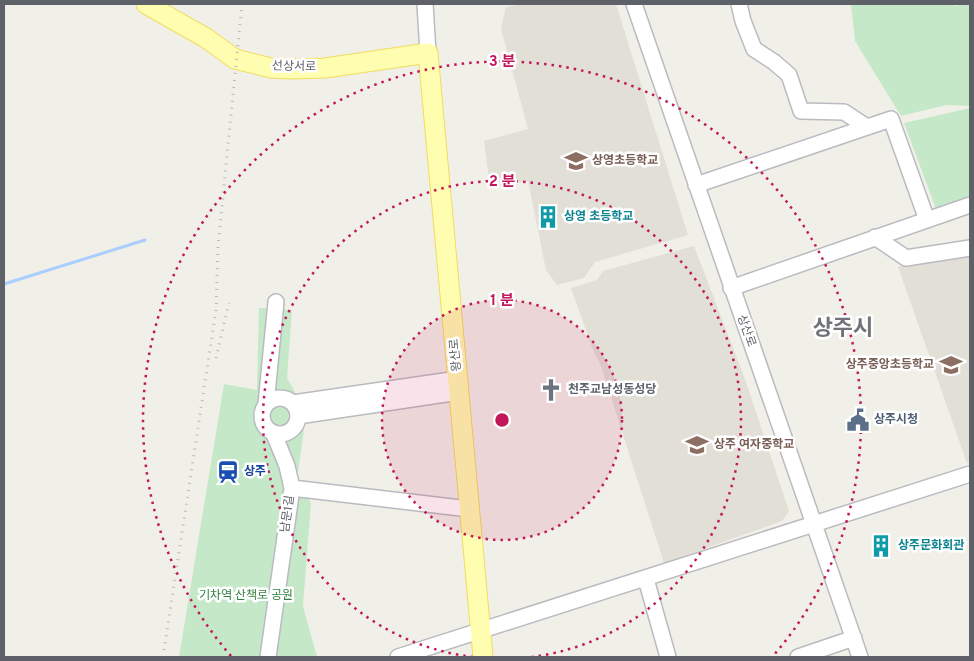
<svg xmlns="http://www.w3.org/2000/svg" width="974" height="661" font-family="Overpass,'Noto Sans KR',sans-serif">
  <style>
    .education { fill: #e1dfd6 }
    .green { fill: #c5e8c9 }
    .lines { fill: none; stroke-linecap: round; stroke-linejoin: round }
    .stream { stroke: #aacefe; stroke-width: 3 }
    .minor-casing { stroke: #babbc1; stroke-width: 18 }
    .major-casing { stroke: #f1dc60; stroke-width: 21 }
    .minor { stroke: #fff; stroke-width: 15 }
    .major { stroke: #fffdaf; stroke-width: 19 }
    .rail { stroke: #b8b8b9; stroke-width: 3; stroke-dasharray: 1 6; stroke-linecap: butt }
    .ring { fill: none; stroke: #c2185b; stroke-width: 2.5; stroke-dasharray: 2.5 5 }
    .labels { text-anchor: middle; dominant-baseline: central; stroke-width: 5; stroke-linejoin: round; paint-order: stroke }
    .street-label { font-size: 12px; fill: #5f6168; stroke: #fff }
    .education-label { font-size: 12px; font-weight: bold; fill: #785e54; stroke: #fff; text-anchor: start }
    .culture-label { font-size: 12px; font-weight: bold; fill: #0d838f; stroke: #fff; text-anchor: start }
    .worship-label { font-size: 12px; font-weight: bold; fill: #5b616d; stroke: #fff; text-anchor: start }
    .service-label { font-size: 12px; font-weight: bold; fill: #4e5e75; stroke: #fff; text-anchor: start }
    .transit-label { font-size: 12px; font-weight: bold; fill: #164399; stroke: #fff; text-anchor: start }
    .park-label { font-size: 12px; fill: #348142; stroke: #fff }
    .town-label { font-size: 22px; font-weight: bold; fill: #70737a; stroke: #fff }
    .centre { fill: #c2185b; stroke: #fff; stroke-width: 2.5 }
    .ring-label { font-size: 15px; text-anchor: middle; font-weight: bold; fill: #c2185b; stroke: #fff; stroke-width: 5; stroke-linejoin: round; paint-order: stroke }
  </style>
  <rect width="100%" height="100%" fill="#f1f0e8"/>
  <path class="education" d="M522,4H616L688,235L595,262L584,278L557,285L546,270L528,181L490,187L484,141L528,129L501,29L506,7Z
    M694,246L745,379L789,511L782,521L664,563L601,366L593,350L571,288L597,280L603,271Z
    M970,252V462L967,463L898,267Z"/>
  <path class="green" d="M851,4H951L956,6L960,4H970V106L946,105L901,116L855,41Z
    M970,108V196L936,209L904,123Z
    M259,308L292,310L287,378L295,392L304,430L297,479L311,503L303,606L317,657H179L224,384L257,390Z"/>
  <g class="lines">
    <path class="stream" d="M4,284L145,240"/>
    <defs>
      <path id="minor" d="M425,4L428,53
        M634,4L860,657
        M739,4L743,21L754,49L774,62L789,75L801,111L844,112L867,127
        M696,185L891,119L927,220
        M875,237L906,258L970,248
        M731,288L970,205
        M262 416a18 18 0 1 1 36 0a18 18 0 1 1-36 0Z
        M293,403L458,379
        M266,404L276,302
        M298,416L459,392
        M274,434L287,466L292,488
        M646,579L668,657
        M268,657L292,488L469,509
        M398,657L970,474
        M798,657L854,638"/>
      <path id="major" d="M146,4L206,38L235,59L271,68L290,69L325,68L428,53L483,657"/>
    </defs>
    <use href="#minor" class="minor-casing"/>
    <use href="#major" class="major-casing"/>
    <use href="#minor" class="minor"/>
    <use href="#major" class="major"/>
    <path class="rail" d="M216,358L229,303
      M163,657L216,310L218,246L242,4"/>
  </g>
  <circle cx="502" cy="420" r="120" fill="#c2185b" fill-opacity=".12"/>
  <g class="ring">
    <circle cx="502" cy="420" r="120"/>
    <path d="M473 657A239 239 0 1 1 531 657"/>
    <path d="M231 656A359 359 0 1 1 773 656"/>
  </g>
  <defs>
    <symbol id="school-bare" viewBox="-9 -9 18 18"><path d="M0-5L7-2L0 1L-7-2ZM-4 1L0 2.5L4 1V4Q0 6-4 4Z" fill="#8d6e63" stroke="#fff" stroke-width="2.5" paint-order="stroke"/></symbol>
    <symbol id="building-bare" viewBox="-9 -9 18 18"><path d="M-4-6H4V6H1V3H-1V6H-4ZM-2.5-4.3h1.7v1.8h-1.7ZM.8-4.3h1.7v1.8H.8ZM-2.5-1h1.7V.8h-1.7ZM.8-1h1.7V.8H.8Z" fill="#0f9aa8" stroke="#fff" stroke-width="2.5" paint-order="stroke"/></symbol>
    <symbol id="church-bare" viewBox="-9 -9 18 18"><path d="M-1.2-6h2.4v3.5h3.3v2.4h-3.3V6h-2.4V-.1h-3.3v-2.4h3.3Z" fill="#6b7280" stroke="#fff" stroke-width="2.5" paint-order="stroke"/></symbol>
    <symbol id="civic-bare" viewBox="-9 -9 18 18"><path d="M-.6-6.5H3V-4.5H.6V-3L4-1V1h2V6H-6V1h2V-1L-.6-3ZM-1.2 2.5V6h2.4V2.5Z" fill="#5c6f8a" stroke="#fff" stroke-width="2.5" paint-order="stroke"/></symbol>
    <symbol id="station-bare" viewBox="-9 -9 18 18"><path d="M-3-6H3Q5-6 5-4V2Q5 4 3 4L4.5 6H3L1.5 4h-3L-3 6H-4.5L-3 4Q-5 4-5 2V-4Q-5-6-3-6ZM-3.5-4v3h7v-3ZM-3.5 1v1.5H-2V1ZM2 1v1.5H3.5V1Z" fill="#1a4fb4" stroke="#fff" stroke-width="2.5" paint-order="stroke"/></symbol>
  </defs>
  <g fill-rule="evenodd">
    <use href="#school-bare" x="560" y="145" width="32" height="32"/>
    <use href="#building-bare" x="532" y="201" width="32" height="32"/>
    <use href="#school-bare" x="935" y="349" width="32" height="32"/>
    <use href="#church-bare" x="535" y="374" width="32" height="32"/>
    <use href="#civic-bare" x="842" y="404" width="32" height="32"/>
    <use href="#school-bare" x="681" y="429" width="32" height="32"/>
    <use href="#station-bare" x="212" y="456" width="32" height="32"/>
    <use href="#building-bare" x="865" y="530" width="32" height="32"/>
  </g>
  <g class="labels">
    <g class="street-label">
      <text transform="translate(294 67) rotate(1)">선상서로</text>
      <text transform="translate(746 331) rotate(70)">상산로</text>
      <text transform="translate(456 355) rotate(-95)">왕산로</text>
      <text transform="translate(288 514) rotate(-82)">남문1길</text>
    </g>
    <g class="education-label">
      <text x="592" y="161">상영초등학교</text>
      <text x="934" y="365" text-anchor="end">상주중앙초등학교</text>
      <text x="714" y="445">상주 여자중학교</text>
    </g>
    <g class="culture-label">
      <text x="564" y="217">상영 초등학교</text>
      <text x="898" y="546">상주문화회관</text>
    </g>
    <g class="worship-label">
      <text x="568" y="390">천주교남성동성당</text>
    </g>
    <g class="service-label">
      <text x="874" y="420">상주시청</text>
    </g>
    <g class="transit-label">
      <text x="244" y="472">상주</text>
    </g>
    <g class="park-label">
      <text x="246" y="596">기차역 산책로 공원</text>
    </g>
    <g class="town-label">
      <text x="843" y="329">상주시</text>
    </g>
  </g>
  <circle cx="502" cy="420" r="8" class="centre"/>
  <g class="ring-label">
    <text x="502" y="66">3 분</text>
    <text x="502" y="186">2 분</text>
    <text x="502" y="305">1 분</text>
  </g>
  <rect width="974" height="661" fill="none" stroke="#5f6168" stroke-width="10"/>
</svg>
